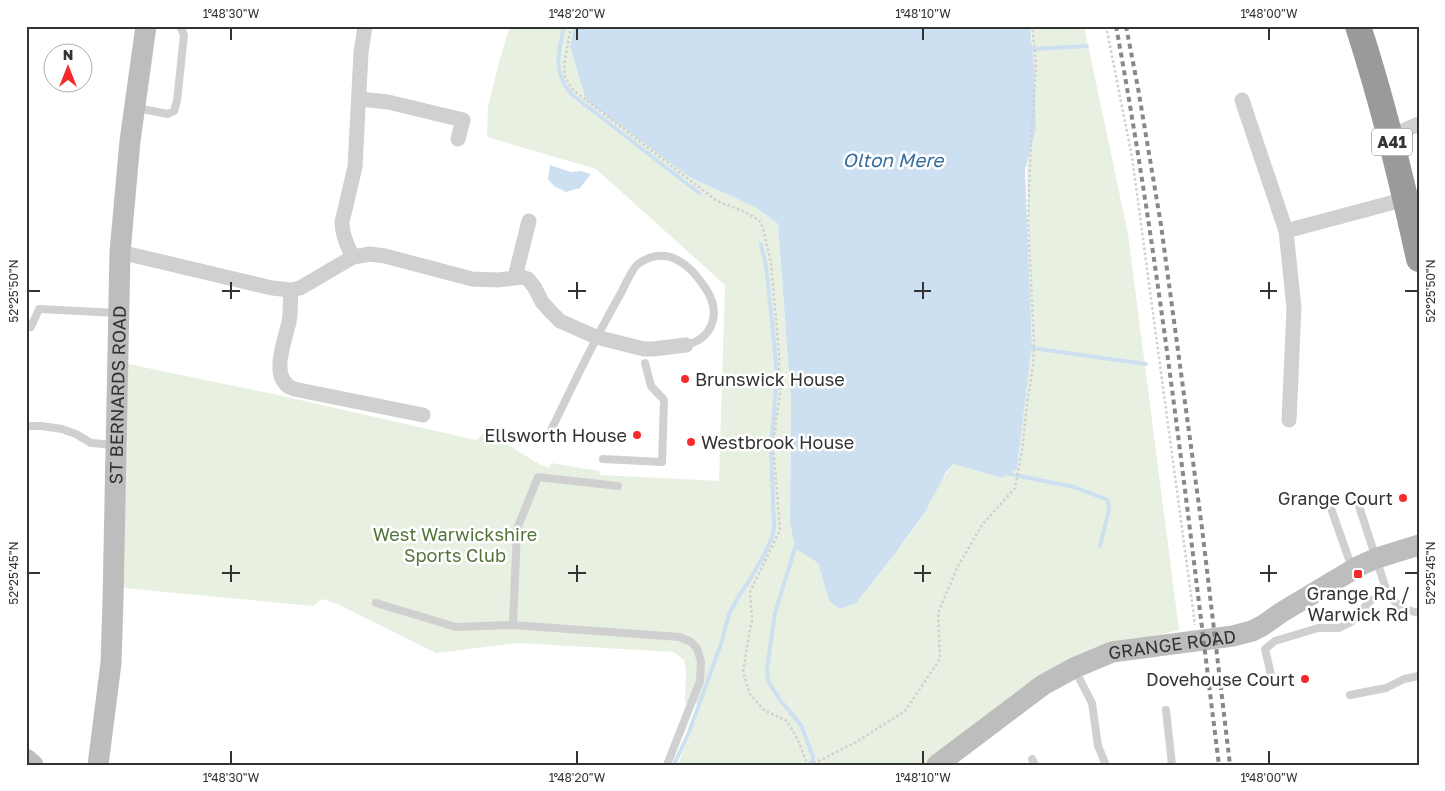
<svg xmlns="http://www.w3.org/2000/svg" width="1445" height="791" font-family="'Golos Text',sans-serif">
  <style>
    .green { fill: #e8f0e1 }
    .water { fill: #cce0f1 }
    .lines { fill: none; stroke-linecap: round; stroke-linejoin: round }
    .stream { stroke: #cce0f1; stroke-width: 4 }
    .path { stroke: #d0d0d0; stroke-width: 2.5; stroke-dasharray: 2.5 2.5; stroke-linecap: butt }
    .lane { stroke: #d0d0d0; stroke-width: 8 }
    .street { stroke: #d0d0d0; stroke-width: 15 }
    .secondary { stroke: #bdbdbd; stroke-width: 21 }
    .highway { stroke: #9a9a9a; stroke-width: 26 }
    .rail { stroke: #888; stroke-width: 4; stroke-dasharray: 5 4; stroke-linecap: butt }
    .ticks { fill: none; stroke: #333; stroke-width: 2 }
    .poi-dot { fill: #f52a2b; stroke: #fff; stroke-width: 2 }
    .labels { text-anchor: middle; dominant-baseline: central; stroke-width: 5; stroke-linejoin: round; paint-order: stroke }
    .shield { fill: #fff; stroke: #707070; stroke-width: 1 }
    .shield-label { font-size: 16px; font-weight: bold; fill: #333 }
    .poi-label { font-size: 18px; fill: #333; stroke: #fff; text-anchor: end }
    .street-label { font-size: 18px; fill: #333; stroke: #fff }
    .park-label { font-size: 18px; fill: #52743b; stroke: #fff }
    .water-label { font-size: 19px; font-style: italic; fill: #376f9f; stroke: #fff }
    .neatline { fill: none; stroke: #333; stroke-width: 2 }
    .ticks-label { font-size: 12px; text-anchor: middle; fill: #333 }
  </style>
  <rect width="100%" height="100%" fill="#fff"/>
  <path class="green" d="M510,26H574L570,46L691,178L755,207L778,224L791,402L790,521L818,563L829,601L856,603C879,574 904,545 924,513C935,496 939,478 955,464L1002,478L1017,469L1032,345L1029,261L1027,172L1034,65L1031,26H1084L1128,234L1179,630L1117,645L928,765H678L701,704L685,703L686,672L684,660L674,652L519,643L436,653L337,604L322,599L313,606L123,588L128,364L278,395L476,440L486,431L539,464L549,468L551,463L600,471V475L719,481L725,285L596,169L487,137L488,107L500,59Z"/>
  <path class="water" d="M574,26H1030L1034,65L1036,129L1025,170L1032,345L1017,469L1002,478L954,464L946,472L925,512L895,554L856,603L840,609L829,601L818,563L795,548L790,521L791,402L778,224L755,207L691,178L586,100L570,46Z
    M550,165L571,172L581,171L591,174L580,188L566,192L554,186L548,179Z"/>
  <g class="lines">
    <path class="stream" d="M564,26C559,53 552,69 570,93L699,193
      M1033,49L1087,46
      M1032,348L1146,364
      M1009,474L1074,487L1108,500L1109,510L1100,546
      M795,548L775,613L767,669L768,681L780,700L801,725L813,757L812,765
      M674,765L689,732L721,644L729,614L740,594L751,578L765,553L773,535L774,526L771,447L777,377L773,331L766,266L761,244"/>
    <path class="path" d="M571,26L564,65L565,77L573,90L717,201L743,211L759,220L763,228L771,263L779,354L780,393L773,445L780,530L750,592L752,620L749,634L743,672L750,694L764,710L787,721L798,740L806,761L809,763L817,762L856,742L905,711L940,659L938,613L957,568L982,525L1015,488L1022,450L1027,404L1033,366L1034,343L1028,220L1031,142L1036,64L1032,26
      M1106,26L1132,157L1195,625"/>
    <path class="lane" d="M137,108L168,114L174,111L177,101L184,35L180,26
      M31,327L39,309L117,313
      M26,426H41L62,429L76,434L91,443L116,445
      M550,432C573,385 595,338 621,293C625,285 632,269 638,264C667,244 690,264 706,289C721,312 714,338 686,345
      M603,459L662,462L664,400L651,386L645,363
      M618,486L538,477L517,529L513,625L680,637L691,642L697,648L701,662L700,681L667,765
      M1327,497L1352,568
      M1356,497L1387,592C1397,606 1402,609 1419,613
      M376,603L456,627L513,625
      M1075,670L1092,703L1098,746L1106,765
      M1272,679L1265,649L1275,641L1318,628H1339L1351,622L1370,601L1387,592
      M1350,695L1386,688L1404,679L1419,676
      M1166,710L1172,765
      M1032,759L1035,765"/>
    <path class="street" d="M360,99L388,102L463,120L458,139
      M1242,100L1286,231L1406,199
      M1391,136L1419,124
      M1286,231L1294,308L1289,420
      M120,252L272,288L291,290L300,288L353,257L370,254L385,256L472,279L498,280L522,277L528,279L535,288L542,302L551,312L560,321L596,337L644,349H653L686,345
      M353,257C347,246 342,235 342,222L355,167L361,53L365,26
      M515,277L529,221
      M291,290C290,300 291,311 289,322C285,341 268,380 294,389L423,415"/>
    <g class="secondary">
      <path d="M26,759L33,765"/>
      <path id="s1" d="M98,765L111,663L113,601L120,252L130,141L146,26"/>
      <path id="s2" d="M937,765L1043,685L1074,668L1112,652L1233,636L1252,631L1262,626L1282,612L1359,566L1377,558L1419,545"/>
    </g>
    <path class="highway" d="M1358,26C1383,103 1402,181 1419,259"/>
    <path class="rail" d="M1116,26C1161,271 1188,518 1219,765
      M1126,26L1138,88L1161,225L1202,528L1230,765"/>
  </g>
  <path class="ticks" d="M231,28V40M577,28V40M923,28V40M1269,28V40M231,282V299M577,282V299M923,282V299M1269,282V299M28,291H40M222,291H240M568,291H586M914,291H931M1260,291H1277M1405,291H1418M231,565V582M577,565V582M923,565V582M1269,565V582M28,573H40M222,573H240M568,573H586M914,573H931M1260,573H1277M1405,573H1418M231,751V764M577,751V764M923,751V764M1269,751V764"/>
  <g class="poi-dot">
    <circle cx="685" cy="379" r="5"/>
    <circle cx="637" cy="435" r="5"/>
    <circle cx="691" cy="442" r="5"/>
    <circle cx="1403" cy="498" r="5"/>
    <rect x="1353" y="569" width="10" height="10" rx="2.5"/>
    <circle cx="1305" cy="679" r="5"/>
  </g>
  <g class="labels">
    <rect class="shield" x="1372" y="128.5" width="40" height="27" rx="4"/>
    <g class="shield-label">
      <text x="1392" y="142">A41</text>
    </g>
    <g class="poi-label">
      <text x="695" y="379" text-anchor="start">Brunswick House</text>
      <text x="627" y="435">Ellsworth House</text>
      <text x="701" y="442" text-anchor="start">Westbrook House</text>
      <text x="1393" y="498">Grange Court</text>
      <text x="1358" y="593" text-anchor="middle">Grange Rd /<tspan x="1358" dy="21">Warwick Rd</tspan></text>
      <text x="1295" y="679">Dovehouse Court</text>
    </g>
    <g class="street-label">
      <text stroke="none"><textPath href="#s1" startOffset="371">ST BERNARDS ROAD</textPath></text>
      <text stroke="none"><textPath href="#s2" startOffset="270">GRANGE ROAD</textPath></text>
    </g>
    <g class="park-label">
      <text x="455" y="534">West Warwickshire<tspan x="455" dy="21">Sports Club</tspan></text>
    </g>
    <g class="water-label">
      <text x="893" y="159">Olton Mere</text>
    </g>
  </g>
  <rect width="1445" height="791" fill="none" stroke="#ffffff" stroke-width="55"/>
  <g transform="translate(68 68)"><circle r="24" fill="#ffffff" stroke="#adadad"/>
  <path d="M0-4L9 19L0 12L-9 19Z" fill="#f52a2b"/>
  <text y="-8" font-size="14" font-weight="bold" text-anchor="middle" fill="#333333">N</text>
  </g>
  <rect x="28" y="28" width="1390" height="736" class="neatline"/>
  <g class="ticks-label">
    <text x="231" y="18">1°48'30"W</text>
    <text x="577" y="18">1°48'20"W</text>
    <text x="923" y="18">1°48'10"W</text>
    <text x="1269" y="18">1°48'00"W</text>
    <text transform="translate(14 291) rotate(-90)" y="4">52°25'50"N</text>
    <text transform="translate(1431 291) rotate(-90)" y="4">52°25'50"N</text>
    <text transform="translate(14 573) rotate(-90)" y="4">52°25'45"N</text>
    <text transform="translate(1431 573) rotate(-90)" y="4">52°25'45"N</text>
    <text x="231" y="782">1°48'30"W</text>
    <text x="577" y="782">1°48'20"W</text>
    <text x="923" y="782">1°48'10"W</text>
    <text x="1269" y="782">1°48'00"W</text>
  </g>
</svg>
